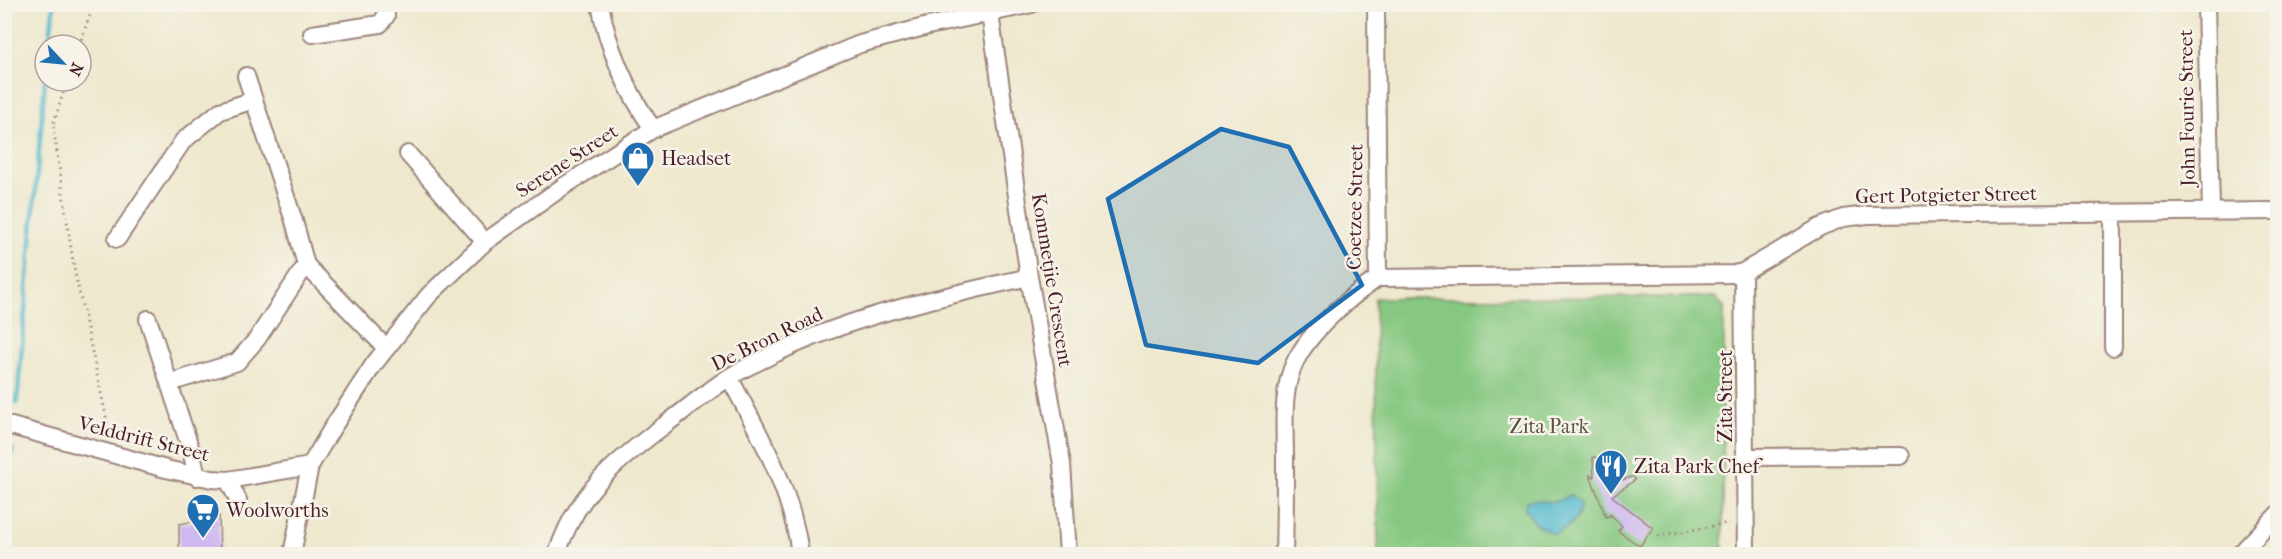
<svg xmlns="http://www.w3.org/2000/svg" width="2282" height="559" font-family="'IM FELL French Canon',serif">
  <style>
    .park { fill: #86c881; stroke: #687456; stroke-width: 1.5 }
    .water { fill: #4eb8cc; stroke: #4c6c7c; stroke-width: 1.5 }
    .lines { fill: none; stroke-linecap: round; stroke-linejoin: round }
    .stream { stroke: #4eb8cc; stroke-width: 4.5 }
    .building { fill: #ceb8f0 }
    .minor-casing { stroke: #9c847c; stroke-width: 20 }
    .path { stroke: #9c847c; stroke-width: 3; stroke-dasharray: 1.5 4.5; stroke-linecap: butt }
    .minor { stroke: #fff; stroke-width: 16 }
    .marked { fill: #1f6fb2; fill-opacity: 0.2; stroke: #1f6fb2; stroke-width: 4.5; stroke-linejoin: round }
    .labels { text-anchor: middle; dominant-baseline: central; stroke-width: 5; stroke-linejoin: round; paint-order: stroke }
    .street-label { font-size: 20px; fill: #4a1f2b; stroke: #f7f3e8 }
    .poi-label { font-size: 20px; fill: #4a1f2b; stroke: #f7f3e8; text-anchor: start }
    .park-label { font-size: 20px; fill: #5c5245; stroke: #f7f3e8 }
  </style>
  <rect width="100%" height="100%" fill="#f7f3e8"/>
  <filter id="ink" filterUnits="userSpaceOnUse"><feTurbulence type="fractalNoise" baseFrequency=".0167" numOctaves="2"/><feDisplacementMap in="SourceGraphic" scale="12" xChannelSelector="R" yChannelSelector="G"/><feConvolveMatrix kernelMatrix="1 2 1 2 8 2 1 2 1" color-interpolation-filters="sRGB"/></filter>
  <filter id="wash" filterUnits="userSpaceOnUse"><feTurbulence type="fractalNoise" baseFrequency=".008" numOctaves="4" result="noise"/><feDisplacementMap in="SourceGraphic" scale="24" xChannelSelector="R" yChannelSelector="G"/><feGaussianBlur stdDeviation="1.35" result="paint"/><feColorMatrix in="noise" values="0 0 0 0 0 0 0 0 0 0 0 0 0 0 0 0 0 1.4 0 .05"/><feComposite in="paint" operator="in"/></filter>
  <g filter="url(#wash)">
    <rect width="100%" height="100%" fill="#eee8cd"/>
    <path class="park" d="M1715,297L1724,307L1723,554H1378L1375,298Z"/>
    <path class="water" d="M1571,495L1580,503C1582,519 1566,529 1553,534L1536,524L1525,509L1526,501C1548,497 1545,509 1571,495Z"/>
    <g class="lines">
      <path class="stream" d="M49,45L54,4
        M17,403L45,81
        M4,482L13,450"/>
    </g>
    <g id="blocks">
      <path class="building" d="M1593,457L1608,459V485L1634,476L1635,480L1612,496L1653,528L1640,546L1618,531L1622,526L1609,513L1610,516L1606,517L1590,475L1594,477Z
        M219,516L220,555H179V524Z"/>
    </g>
  </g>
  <g filter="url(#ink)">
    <use href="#blocks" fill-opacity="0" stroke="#9c847c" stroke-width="1.5"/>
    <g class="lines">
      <defs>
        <path id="minor" d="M600,4C608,50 627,91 653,129
          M1376,4L1378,278
          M2206,4L2211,211
          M990,14L1029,277L1062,464L1068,554
          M312,34L380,24L386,16L385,4
          M246,76L294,221L306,265L386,348
          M408,154L485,242
          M117,239L183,141L220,111L254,100
          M1743,272L1746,554
          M1378,278L1733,274L1743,272L1820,227L1843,218L1868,215L2278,211
          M148,319L191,450L197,477
          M2113,347V214
          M729,377C759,433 792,490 800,554
          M169,383L237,362L257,339L306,265
          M4,424L166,469L212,479L228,480L310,466
          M1746,457L1901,456
          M228,480L238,500
          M292,554L310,466L331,430L374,364L413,315L429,295L485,242L564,186L653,129L860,44L928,26L1032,4
          M557,554C576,494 613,464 662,427C684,411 705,393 728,378C741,369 758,362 772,355C854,315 941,297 1029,277
          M1284,554C1285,522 1285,490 1285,458C1285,427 1281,391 1295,362C1310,331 1350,297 1378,278
          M2240,554L2278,514"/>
      </defs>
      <use href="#minor" class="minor-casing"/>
      <path class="path" d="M79,45L94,4
        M67,81L53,125L74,268L108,425L107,438
        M1658,536L1729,523"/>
      <use href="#minor" class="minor"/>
    </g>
  </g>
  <path class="marked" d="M1221,129L1289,147L1362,285L1258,363L1146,345L1108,199Z"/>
  <defs>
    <symbol id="shop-pin" viewBox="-11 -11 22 30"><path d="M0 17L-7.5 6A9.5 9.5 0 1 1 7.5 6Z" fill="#1f6fb2" stroke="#f7f3e8"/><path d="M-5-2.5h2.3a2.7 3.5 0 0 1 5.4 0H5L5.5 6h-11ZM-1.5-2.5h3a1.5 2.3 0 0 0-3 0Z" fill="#fff"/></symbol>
    <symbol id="restaurant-pin" viewBox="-11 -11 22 30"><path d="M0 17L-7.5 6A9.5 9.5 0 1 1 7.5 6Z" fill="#1f6fb2" stroke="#f7f3e8"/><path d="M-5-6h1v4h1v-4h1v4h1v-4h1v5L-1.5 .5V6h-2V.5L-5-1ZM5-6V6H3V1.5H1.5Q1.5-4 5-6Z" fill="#fff"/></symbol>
    <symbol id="supermarket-pin" viewBox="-11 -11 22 30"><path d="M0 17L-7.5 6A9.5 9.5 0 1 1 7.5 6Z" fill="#1f6fb2" stroke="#f7f3e8"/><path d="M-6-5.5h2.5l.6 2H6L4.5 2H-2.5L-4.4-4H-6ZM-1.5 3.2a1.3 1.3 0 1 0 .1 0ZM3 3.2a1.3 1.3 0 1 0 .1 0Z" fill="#fff"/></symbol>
  </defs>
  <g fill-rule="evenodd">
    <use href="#shop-pin" x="619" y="139" width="38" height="52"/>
    <use href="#restaurant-pin" x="1592" y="447" width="38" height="52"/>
    <use href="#supermarket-pin" x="184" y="491" width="38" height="52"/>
  </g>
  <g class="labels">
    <g class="street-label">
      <text transform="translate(2187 108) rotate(-91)">John Fourie Street</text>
      <text transform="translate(567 161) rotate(-33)">Serene Street</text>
      <text transform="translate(1946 195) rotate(-1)">Gert Potgieter Street</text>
      <text transform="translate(1355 207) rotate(-89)">Coetzee Street</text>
      <text transform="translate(1052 280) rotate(81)">Kommetjie Crescent</text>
      <text transform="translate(767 339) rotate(-26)">De Bron Road</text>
      <text transform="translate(1725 396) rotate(-90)">Zita Street</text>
      <text transform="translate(144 439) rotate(14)">Velddrift Street</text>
    </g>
    <g class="poi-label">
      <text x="661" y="158">Headset</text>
      <text x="1634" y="466">Zita Park Chef</text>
      <text x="226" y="510">Woolworths</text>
    </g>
    <g class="park-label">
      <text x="1549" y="426">Zita Park</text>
    </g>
  </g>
  <rect width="2282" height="559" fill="none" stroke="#f7f3e8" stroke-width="24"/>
  <g transform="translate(63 63) rotate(116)"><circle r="28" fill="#f7f3e8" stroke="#b29e9c" stroke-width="1.5"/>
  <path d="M0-4.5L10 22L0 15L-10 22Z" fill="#1f6fb2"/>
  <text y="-9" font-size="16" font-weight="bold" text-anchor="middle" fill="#4a1f2b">N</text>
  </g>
</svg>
